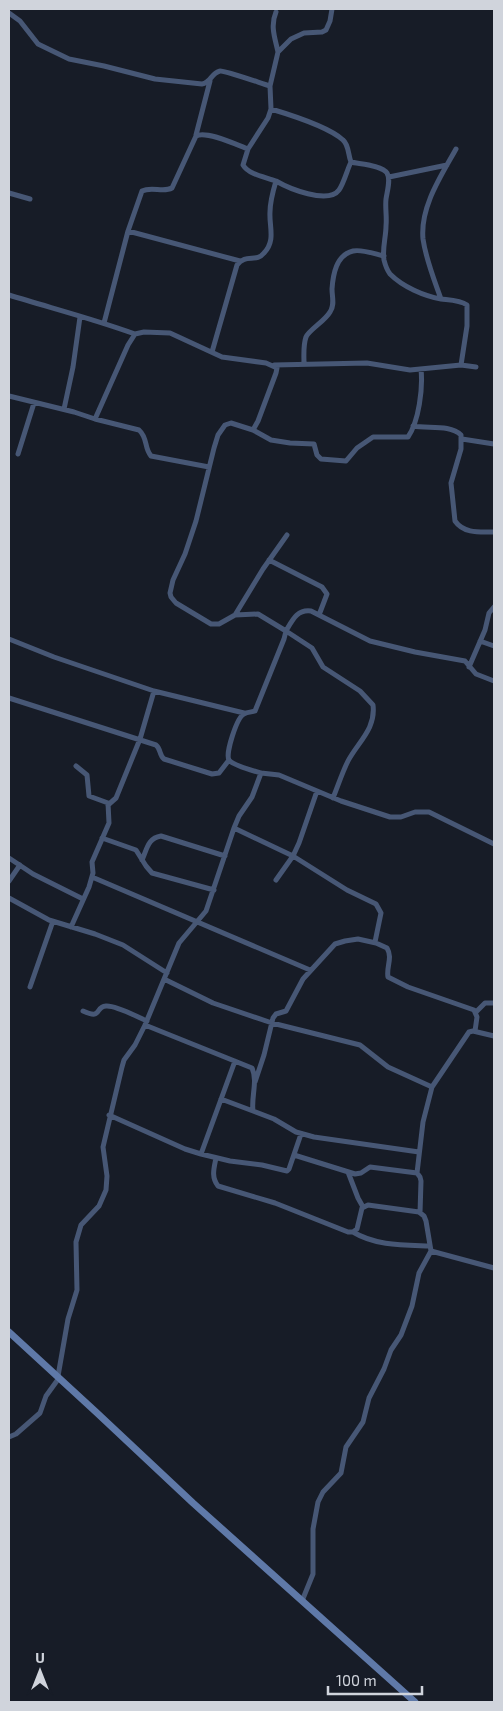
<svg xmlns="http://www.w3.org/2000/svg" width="503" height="1711" font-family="'Exo 2',sans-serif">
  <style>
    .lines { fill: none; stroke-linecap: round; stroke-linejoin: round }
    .minor { stroke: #475775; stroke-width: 5 }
    .secondary { stroke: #5f79a8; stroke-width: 7 }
  </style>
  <rect width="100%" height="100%" fill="#171c27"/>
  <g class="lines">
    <path class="minor" d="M276,12C270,26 275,38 278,52
      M9,13L20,21L38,44L69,59L104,66L155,79L202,84C211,83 211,73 220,71C224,70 263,84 270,86
      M271,109C291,115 329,127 343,140C349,145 348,155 351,162
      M196,135L210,81
      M389,177L447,165
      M276,181C288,188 328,205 339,190C344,183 347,170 351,162C359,164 382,165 387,173C391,179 387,192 386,199C385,208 387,217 386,226C386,237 382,249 384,260C385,264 387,270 390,274C403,287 424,296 441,299C449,300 460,300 467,305V326L461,365
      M9,193L30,199
      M128,231L240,261
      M9,295C51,308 94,319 135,334
      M441,299C434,279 426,260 423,239C420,207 441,176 456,149
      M104,323L128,231L142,191C152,186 163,193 172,188L196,136C206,130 237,145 248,149
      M212,352L237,265C246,253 256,263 264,253C276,240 269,227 270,212C270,202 273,191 276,181C266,177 249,175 243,165L248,149L268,118L271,109L270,86L278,52L291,39L304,33L322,32L326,30L330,21L332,9
      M304,364C304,356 303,345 306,337C309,330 325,321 330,312C335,305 332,297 332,289C333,275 336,255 353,251C362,249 375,254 384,256
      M274,365L367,363L410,370L461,365L476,367
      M9,396L74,412L95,419L139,430C148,438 144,448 151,456L209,467
      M64,409L73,367L80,317
      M95,419L128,345L135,334L144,332L170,333L222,357L266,363L277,368L276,373L258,421L253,430L231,423L225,425L218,435L214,448L196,521L185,554L173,580L170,593L171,597L176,603L211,624H219L235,615L258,614L286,631L284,639L255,711C252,712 247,712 244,714C237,717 225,754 229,760C232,765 254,771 261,773
      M413,426C428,429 450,424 461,435V449L451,483L455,521C464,534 480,532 494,532
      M253,430L271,440L290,443L314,444L317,455L321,459L346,461L357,448L373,437H408C419,421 423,388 421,369
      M462,439L494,444
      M18,454L34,403
      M269,560L322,587L327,594L319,615
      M235,615L263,569L287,535
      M9,639L54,657L154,691L244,713
      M480,641L494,646
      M469,667L485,630L489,613L494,607
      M9,698L156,745C161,749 159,755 164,759L212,774L219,773L229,760
      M333,798C338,786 342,773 348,761C358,742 376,729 373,705L360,691L323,667L312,648L286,631C292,621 297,609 311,611L370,641L415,652L465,661L476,674L494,681
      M108,805L116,798L140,739L154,691
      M234,828L293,856L347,890L376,904L381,913L375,942
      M102,838L136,850L146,866L152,873L214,890
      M9,858L33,874L83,899
      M142,860C147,849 148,838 161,836L225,856
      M92,877L310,970
      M276,880L293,856L299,843L317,791
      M9,881L20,865
      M9,898L49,920L95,934L123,945L167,973
      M71,927L89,887L93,873L92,862L109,823L108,803L89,796L87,775L76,766
      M164,979L213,1003L272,1023L360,1045L388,1067L432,1087
      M30,987L53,921
      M83,1011C103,1020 94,1007 106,1006C116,1005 137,1017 147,1021
      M476,1012L485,1003H494
      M145,1025L252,1068C258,1081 251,1097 253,1111L274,1119L296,1132L314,1137L419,1152
      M255,1082L264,1055L273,1018L276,1014L286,1011L303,979L335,944L345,941L358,939L376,943L387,948C393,958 386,967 388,977L408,987L474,1010L477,1017L475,1031
      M221,1099L253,1111
      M109,1115L185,1149L201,1154L235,1061
      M201,1154L230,1161L262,1165L287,1171L289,1169L301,1134
      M294,1155L355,1174L361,1173L370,1167L417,1173L423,1122L432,1087L469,1032L473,1031L494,1036
      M216,1158C214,1168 211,1177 218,1186L275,1203L348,1232H353L357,1229L362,1208L368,1205L419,1212L424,1216L426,1221L431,1251L419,1273L412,1306L401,1335L391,1350L384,1369L369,1398L363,1422L346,1447L341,1473L323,1492L318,1502L313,1529V1574L302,1601
      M348,1172L358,1198L363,1207
      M417,1173L420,1177L421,1181L420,1213
      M353,1232C376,1246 404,1245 430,1246
      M431,1251L494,1268
      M58,1376L68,1319L77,1290L76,1242L81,1225L99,1206L106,1190L107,1176L103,1147L122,1067L124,1060L135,1045L145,1025L179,943L206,911L234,828L239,816L252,797L261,773L279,775L341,801L390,817H401L415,812H429L494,844
      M9,1437L16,1434L40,1413L46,1396L59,1378"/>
    <path class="secondary" d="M9,1332L96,1412L193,1503L415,1702"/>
  </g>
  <rect width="503" height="1711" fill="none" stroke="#d0d4dc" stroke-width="20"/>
  <g transform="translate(40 1671)" stroke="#171c27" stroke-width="4" paint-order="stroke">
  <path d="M0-4L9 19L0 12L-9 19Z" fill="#d0d4dc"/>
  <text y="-8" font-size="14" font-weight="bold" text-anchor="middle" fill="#d0d4dc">U</text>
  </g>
  <path d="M328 1686v8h94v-8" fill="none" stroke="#d0d4dc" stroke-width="2.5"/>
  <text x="336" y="1686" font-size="15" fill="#d0d4dc" stroke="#171c27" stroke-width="4" paint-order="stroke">100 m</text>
</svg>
